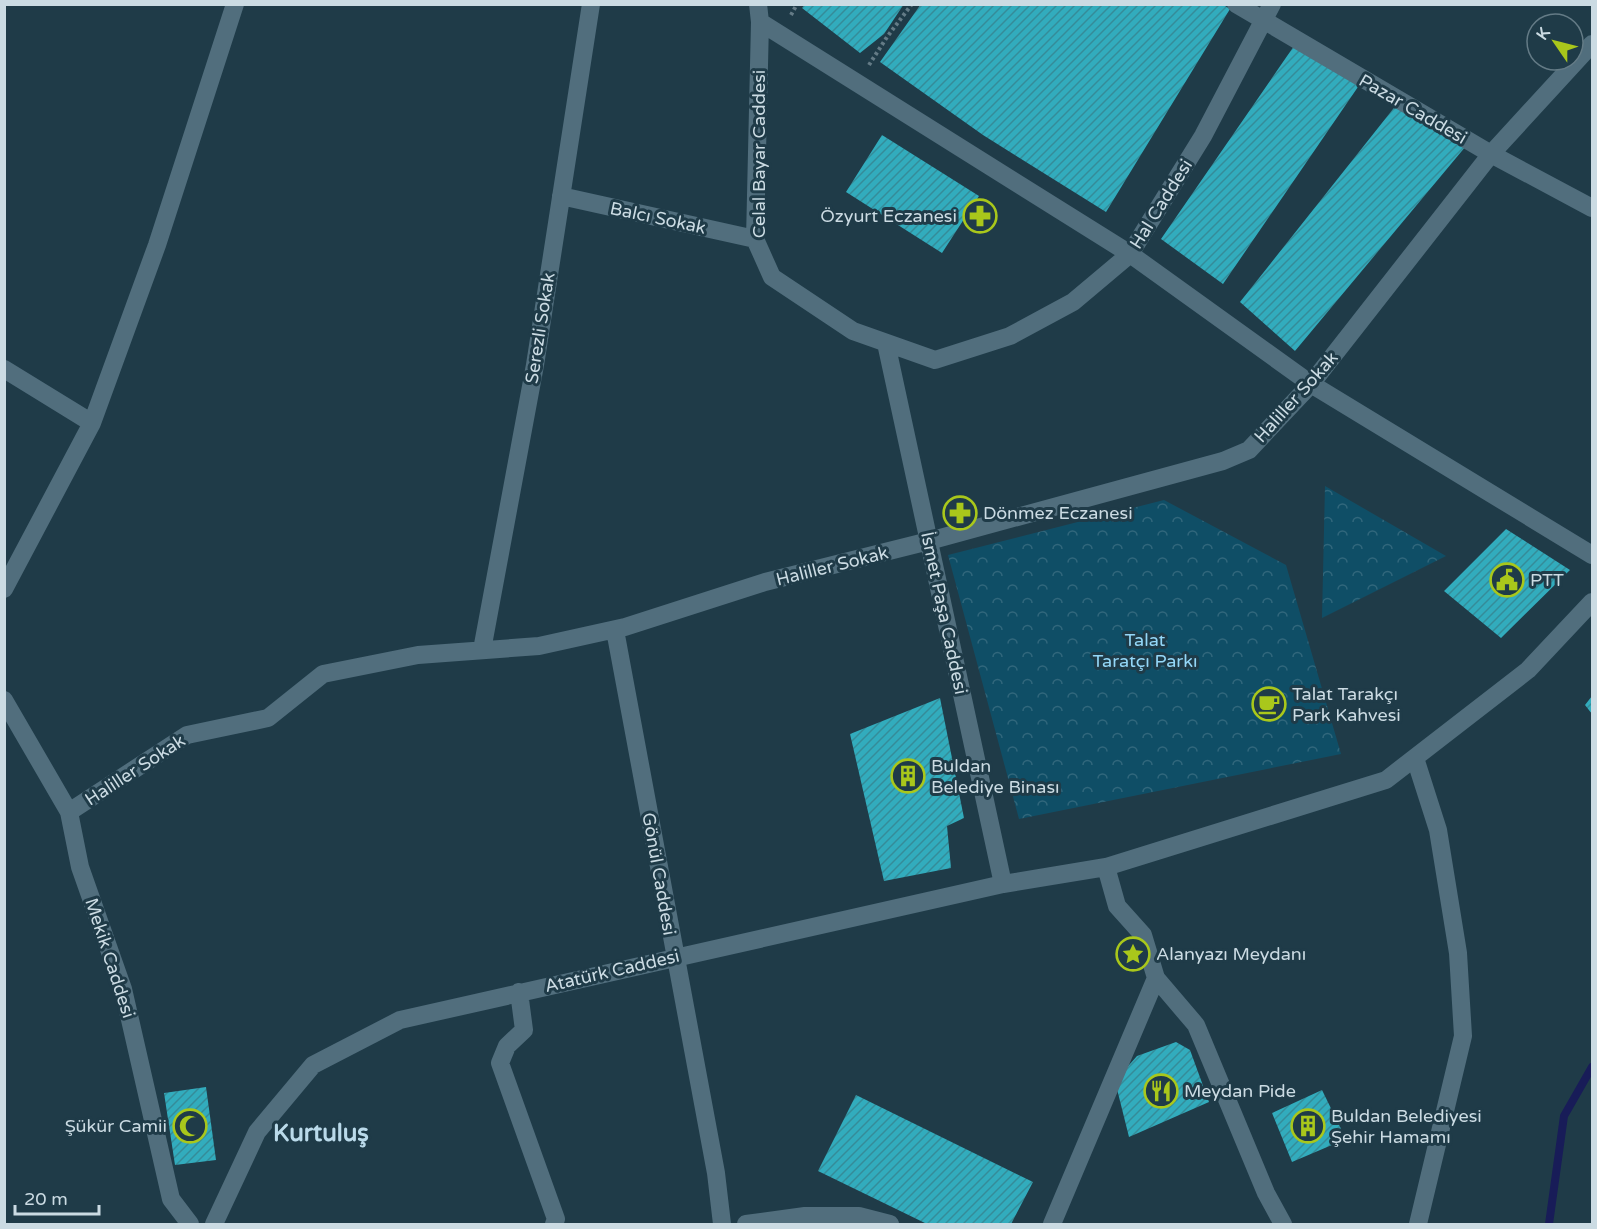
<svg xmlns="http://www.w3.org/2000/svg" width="1597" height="1229" font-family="'Varela Round',sans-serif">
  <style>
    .forest { fill: url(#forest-crowns) }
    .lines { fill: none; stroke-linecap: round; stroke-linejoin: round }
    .stream { stroke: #181c58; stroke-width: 8 }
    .building { fill: url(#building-hatch) }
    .path { stroke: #647b86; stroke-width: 4; stroke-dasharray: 3 3; stroke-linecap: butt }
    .minor { stroke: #516e7d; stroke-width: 18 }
    .labels { text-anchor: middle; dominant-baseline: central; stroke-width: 6; stroke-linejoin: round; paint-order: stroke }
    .street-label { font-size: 18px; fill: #cbdbe3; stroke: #1f3b48 }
    .poi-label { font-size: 18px; fill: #cbdbe3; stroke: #1f3b48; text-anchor: start }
    .park-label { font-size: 18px; fill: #94d7f8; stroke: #1f3b48 }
    .district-label { font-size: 24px; font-weight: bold; fill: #badaea; stroke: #1f3b48 }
  </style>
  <defs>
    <pattern id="forest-crowns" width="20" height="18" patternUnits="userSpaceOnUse" patternTransform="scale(1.5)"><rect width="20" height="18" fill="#0f4e66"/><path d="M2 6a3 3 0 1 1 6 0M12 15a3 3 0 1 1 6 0" fill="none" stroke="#31677c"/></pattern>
    <pattern id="building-hatch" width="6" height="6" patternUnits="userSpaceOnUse" patternTransform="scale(1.5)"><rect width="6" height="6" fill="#32acbd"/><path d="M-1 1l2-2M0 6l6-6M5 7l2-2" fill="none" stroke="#358c99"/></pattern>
  </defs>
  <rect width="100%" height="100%" fill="#1f3b48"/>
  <path class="forest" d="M1325,486L1446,556L1322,618Z
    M1164,500L1286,565L1341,754L1019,819L948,555Z"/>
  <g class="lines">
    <path class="stream" d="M1549,1224L1564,1116L1592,1067"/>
  </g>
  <path class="building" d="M805,4H904L884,34L860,53L802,8Z
    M921,4H1222L1230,9L1106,212L983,135L880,62Z
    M1294,46L1360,84L1223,284L1161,239Z
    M1397,104L1466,146L1295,351L1240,302Z
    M882,135L979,196L942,253L846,192Z
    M1506,529L1570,570L1501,638L1444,591Z
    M1592,696V714L1585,705Z
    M940,698L964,818L947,826L951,868L884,881L850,734Z
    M1176,1042L1190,1050L1209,1102L1129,1137L1115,1081L1137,1056Z
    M206,1087L216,1160L175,1165L164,1093Z
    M1322,1090L1346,1139L1292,1162L1272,1113Z
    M856,1095L1033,1182L1011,1224H927L818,1171Z"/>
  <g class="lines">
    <path class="path" d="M791,15L797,4
      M869,65L887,37L912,4"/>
    <path class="minor" d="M758,4L760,22L755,239L772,277L853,331L935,360L1010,336L1073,302L1130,254L1203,136L1272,4
      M1236,4L1491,154L1592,208
      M760,22L1130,254L1311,384L1592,555
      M561,196L755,239
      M886,343L1003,884
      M4,369L92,423
      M4,589L92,423L157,245L235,4
      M615,630L716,1173L722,1224
      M482,650L535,365L591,4
      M4,700L69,812L80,867L123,989L171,1199L190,1224
      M1415,758L1438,830L1458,953L1463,1036L1418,1224
      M69,812L187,735L268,718L323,674L418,655L539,646L625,627L765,582L929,541L1223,461L1249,450L1311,384L1491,154L1592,44
      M1156,978L1196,1025L1266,1193L1283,1224
      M519,992L524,1030L507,1046L500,1063L556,1219L554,1224
      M214,1224L257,1132L313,1065L400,1020L1003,884L1106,867L1386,780L1528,670L1592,602
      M746,1224L805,1216H859L890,1224
      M1052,1224L1156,978L1143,935L1117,906L1106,867"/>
  </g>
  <defs>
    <symbol id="pharmacy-ring" viewBox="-11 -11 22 22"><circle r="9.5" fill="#1f3b48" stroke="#a9c71b" stroke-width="1.5"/><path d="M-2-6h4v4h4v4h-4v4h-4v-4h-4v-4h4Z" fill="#a9c71b"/></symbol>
    <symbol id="civic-ring" viewBox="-11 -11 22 22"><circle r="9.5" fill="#1f3b48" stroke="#a9c71b" stroke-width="1.5"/><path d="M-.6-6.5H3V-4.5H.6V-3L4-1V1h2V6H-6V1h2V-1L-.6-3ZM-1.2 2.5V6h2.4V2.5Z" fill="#a9c71b"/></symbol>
    <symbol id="cafe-ring" viewBox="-11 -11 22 22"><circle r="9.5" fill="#1f3b48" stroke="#a9c71b" stroke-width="1.5"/><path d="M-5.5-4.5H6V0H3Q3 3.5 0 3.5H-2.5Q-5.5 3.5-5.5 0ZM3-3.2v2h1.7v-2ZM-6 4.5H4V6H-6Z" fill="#a9c71b"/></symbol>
    <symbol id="building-ring" viewBox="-11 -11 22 22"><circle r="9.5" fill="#1f3b48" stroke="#a9c71b" stroke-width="1.5"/><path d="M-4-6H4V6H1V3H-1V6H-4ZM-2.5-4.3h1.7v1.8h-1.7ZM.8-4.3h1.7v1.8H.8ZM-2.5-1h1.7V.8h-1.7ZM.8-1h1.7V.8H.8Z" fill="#a9c71b"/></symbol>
    <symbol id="sight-ring" viewBox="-11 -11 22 22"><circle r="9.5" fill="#1f3b48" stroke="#a9c71b" stroke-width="1.5"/><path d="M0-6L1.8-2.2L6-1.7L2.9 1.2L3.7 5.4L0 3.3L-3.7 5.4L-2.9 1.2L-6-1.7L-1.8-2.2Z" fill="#a9c71b"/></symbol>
    <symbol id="restaurant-ring" viewBox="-11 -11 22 22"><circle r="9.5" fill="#1f3b48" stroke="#a9c71b" stroke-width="1.5"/><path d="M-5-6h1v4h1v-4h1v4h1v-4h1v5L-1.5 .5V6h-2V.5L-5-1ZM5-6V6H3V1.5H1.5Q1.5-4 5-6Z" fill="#a9c71b"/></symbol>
    <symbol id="mosque-ring" viewBox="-11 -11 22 22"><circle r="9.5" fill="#1f3b48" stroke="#a9c71b" stroke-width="1.5"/><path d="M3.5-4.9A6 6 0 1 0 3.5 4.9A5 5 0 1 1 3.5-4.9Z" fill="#a9c71b"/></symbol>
  </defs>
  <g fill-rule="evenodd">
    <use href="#pharmacy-ring" x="961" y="197" width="38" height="38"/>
    <use href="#pharmacy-ring" x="941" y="494" width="38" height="38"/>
    <use href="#civic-ring" x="1488" y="561" width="38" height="38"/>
    <use href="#cafe-ring" x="1250" y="685" width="38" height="38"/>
    <use href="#building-ring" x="889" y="757" width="38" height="38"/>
    <use href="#sight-ring" x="1114" y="935" width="38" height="38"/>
    <use href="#restaurant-ring" x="1142" y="1072" width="38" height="38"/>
    <use href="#mosque-ring" x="171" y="1107" width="38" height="38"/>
    <use href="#building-ring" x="1289" y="1107" width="38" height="38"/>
  </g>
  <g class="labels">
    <g class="street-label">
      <text transform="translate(1413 109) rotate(30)">Pazar Caddesi</text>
      <text transform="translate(759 154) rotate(-90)">Celal Bayar Caddesi</text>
      <text transform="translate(1161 204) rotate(-58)">Hal Caddesi</text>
      <text transform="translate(658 218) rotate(12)">Balcı Sokak</text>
      <text transform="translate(540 328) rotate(-81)">Serezli Sokak</text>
      <text transform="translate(1296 397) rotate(-48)">Haliller Sokak</text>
      <text transform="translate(832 566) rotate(-14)">Haliller Sokak</text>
      <text transform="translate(944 613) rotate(78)">İsmet Paşa Caddesi</text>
      <text transform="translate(135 770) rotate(-33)">Haliller Sokak</text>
      <text transform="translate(659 874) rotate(80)">Gönül Caddesi</text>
      <text transform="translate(110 958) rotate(72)">Mekik Caddesi</text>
      <text transform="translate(612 971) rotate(-13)">Atatürk Caddesi</text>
    </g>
    <g class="poi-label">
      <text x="957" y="216" text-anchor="end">Özyurt Eczanesi</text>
      <text x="983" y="513">Dönmez Eczanesi</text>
      <text x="1530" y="580">PTT</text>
      <text x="1292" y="694">Talat Tarakçı<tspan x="1292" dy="21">Park Kahvesi</tspan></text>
      <text x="931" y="766">Buldan<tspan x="931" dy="21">Belediye Binası</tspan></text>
      <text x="1156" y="954">Alanyazı Meydanı</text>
      <text x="1184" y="1091">Meydan Pide</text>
      <text x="1331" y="1116">Buldan Belediyesi<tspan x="1331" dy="21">Şehir Hamamı</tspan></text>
      <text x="167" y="1126" text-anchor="end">Şükür Camii</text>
    </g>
    <g class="park-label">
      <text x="1145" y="640">Talat<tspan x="1145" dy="21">Taratçı Parkı</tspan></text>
    </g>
    <g class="district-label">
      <text x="321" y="1133">Kurtuluş</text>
    </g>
  </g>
  <rect width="1597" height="1229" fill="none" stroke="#cbdbe3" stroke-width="12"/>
  <g transform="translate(1555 42) rotate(305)"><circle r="28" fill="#1f3b48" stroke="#647b86" stroke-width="1.5"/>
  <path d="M0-4.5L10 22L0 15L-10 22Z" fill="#a9c71b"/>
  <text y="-9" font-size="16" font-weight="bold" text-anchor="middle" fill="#cbdbe3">K</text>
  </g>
  <path d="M15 1205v9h84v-9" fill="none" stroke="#cbdbe3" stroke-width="3"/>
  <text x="24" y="1205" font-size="18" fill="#cbdbe3" stroke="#1f3b48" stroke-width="4.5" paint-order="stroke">20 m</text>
</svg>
